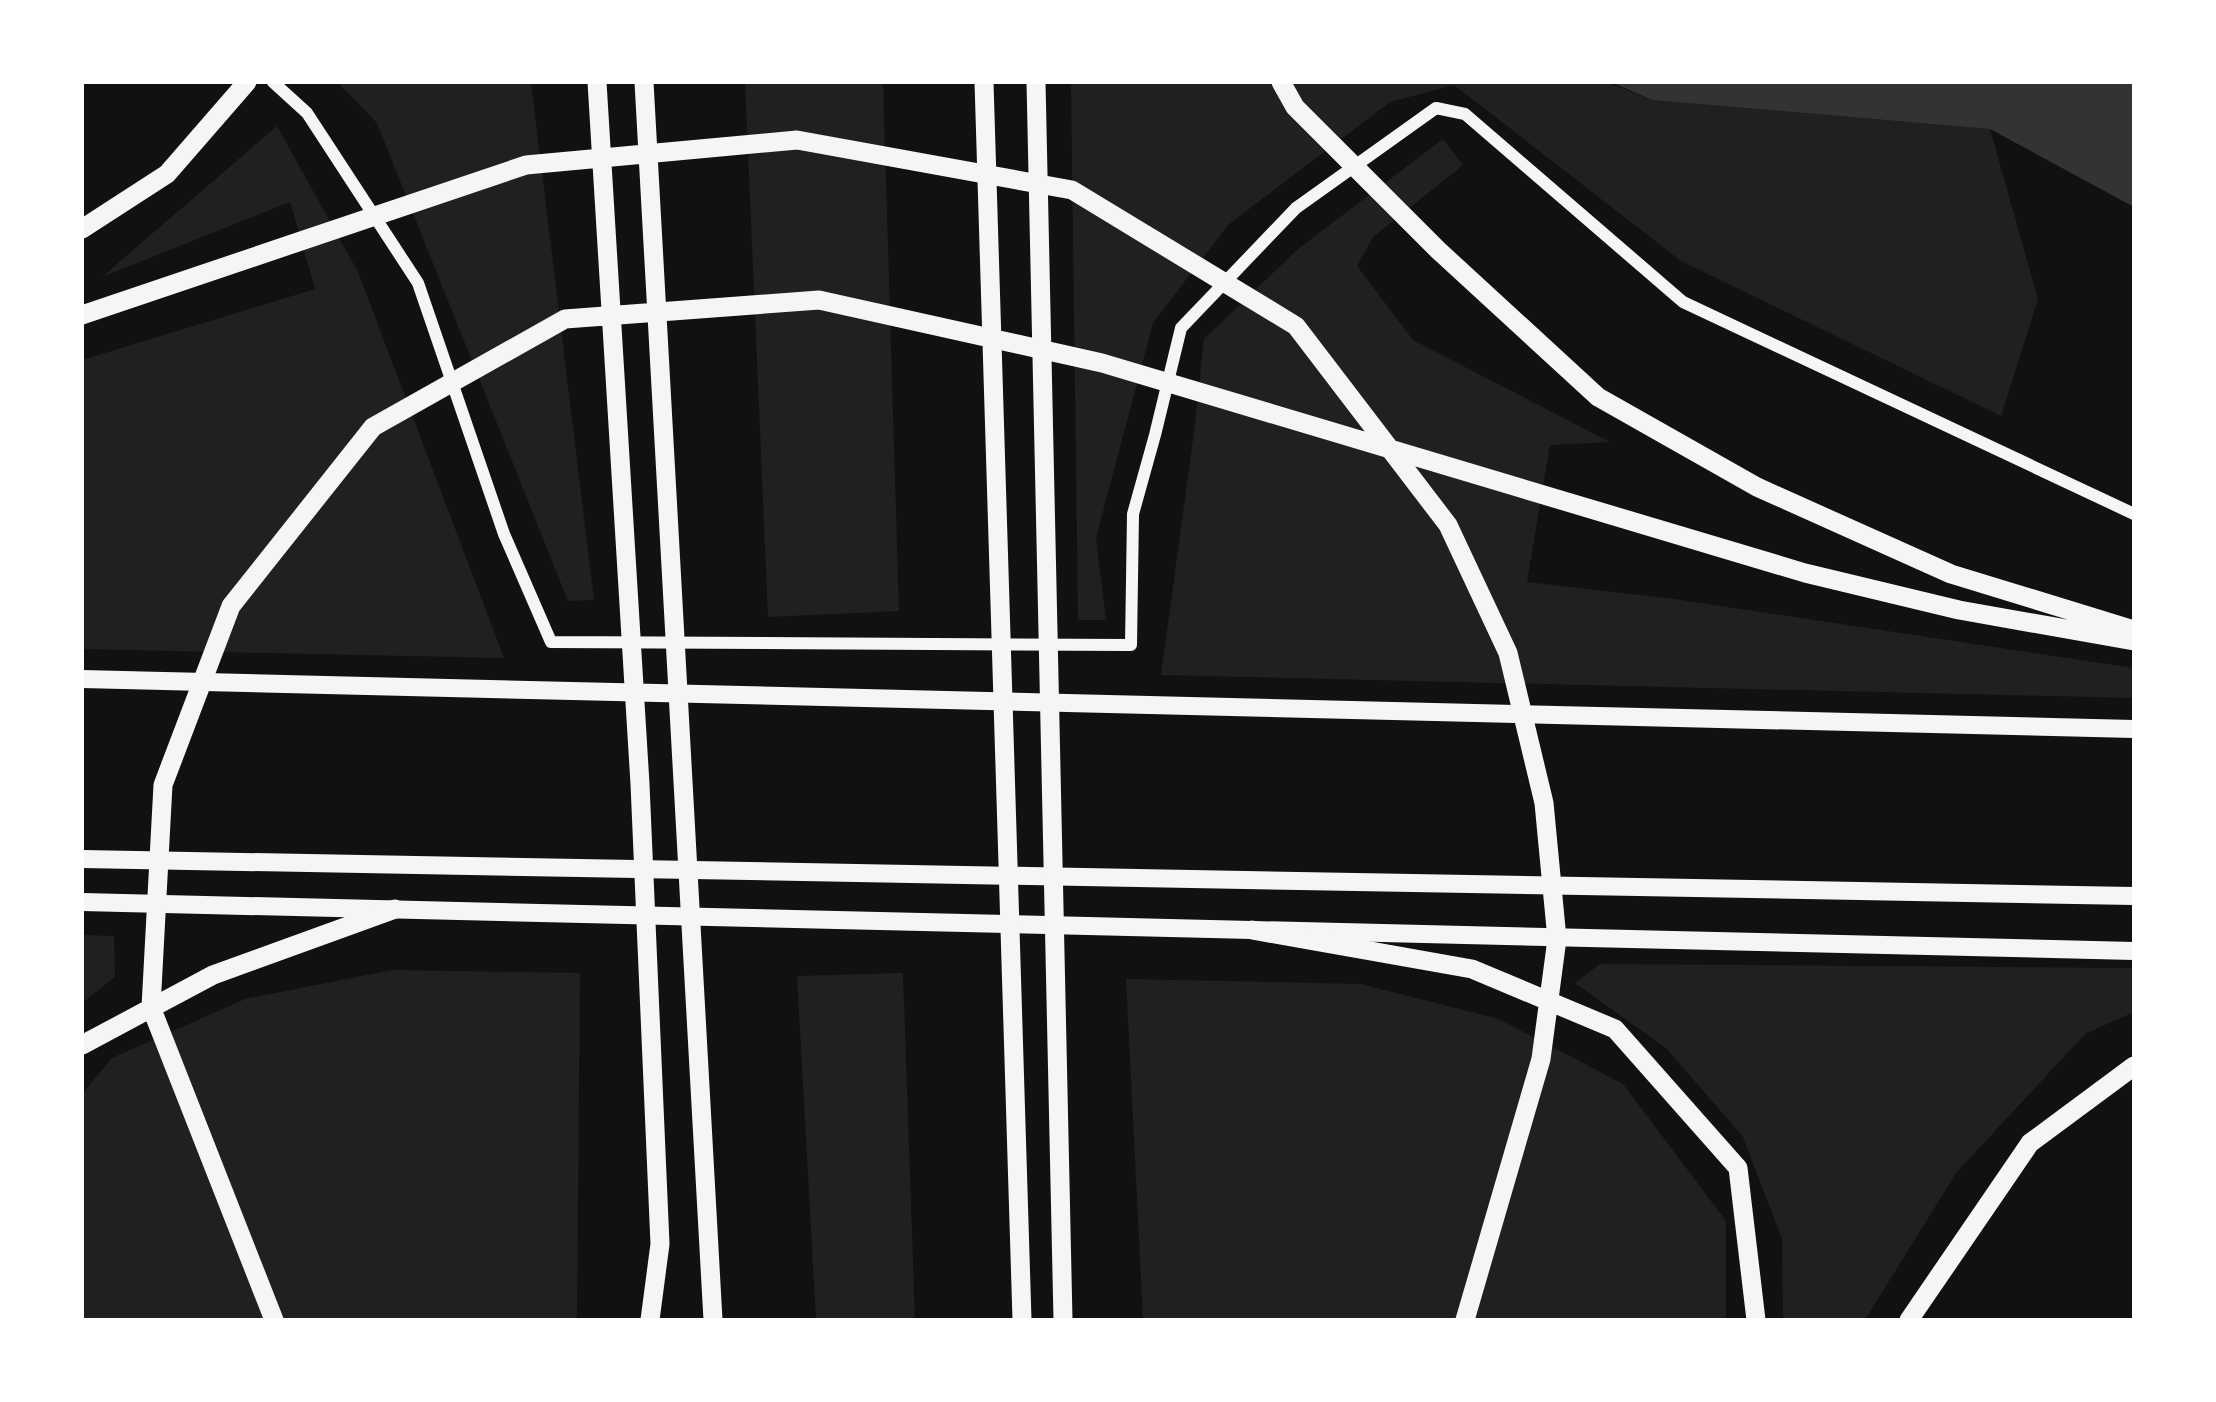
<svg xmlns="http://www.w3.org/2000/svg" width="2216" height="1402" font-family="'Roboto Condensed',sans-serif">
  <rect width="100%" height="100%" fill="#111"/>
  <path fill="#202020" d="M337,82H531L594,600L568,601L377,123Z
    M745,82H883L899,611L768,617Z
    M1071,82H1606L1652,100L1990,129L2038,299L2001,416L1681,261L1454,85L1390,102L1228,225L1153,323L1096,538L1106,620H1078Z
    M277,126L358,272L504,658L82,649V360L315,289L290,202L102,277Z
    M1443,139L1463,165L1373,237L1357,266L1413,340L1610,442L1550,445L1527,582L1674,599L2134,668V698L1161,675L1194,432L1204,339L1298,249Z
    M82,935L114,936L115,977L82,1003Z
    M1600,964L2134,968V1012L2085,1034L1956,1173L1865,1320H1783L1782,1239L1743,1137L1667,1049L1575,983Z
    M392,970L580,973L577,1320H82V1094L112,1058L245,999Z
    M903,973L915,1320H816L797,976Z
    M1126,979L1361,984L1499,1019L1623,1084L1726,1221V1320H1143Z"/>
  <path fill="#333" d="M1611,82H2134V207L1990,129L1652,100Z"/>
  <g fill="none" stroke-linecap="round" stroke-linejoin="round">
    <path stroke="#f5f5f5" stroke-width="12" d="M273,82L307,113L418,283L504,534L551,642L1131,645L1133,514L1155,435L1181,328L1296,208L1436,108L1465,114L1683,302L2134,514"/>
    <path stroke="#f5f5f5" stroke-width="18" d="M82,679L2134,729
      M82,859L2134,896
      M82,902L2134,951"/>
    <path stroke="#f5f5f5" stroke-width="19" d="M597,82L640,784L660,1244L650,1320
      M644,82L713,1320
      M984,82L1022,1320
      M1036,82L1063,1320
      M1281,82L1295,107L1438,250L1598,397L1757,487L1951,574L2134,630
      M82,229L167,174L247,82
      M82,315L526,165L797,140L1072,190L1296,326L1448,525L1508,653L1544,803L1557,939L1541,1059L1465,1320
      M1252,930L1472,969L1615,1029L1738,1168L1756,1320
      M82,1045L213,975L395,909
      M274,1320L151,1007L163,785L231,606L373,427L565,319L819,300L1102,363L1805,573L1959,610L2134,641
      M1909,1320L2030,1143L2134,1066"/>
  </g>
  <rect width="2216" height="1402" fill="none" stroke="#ffffff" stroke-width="168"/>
</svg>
